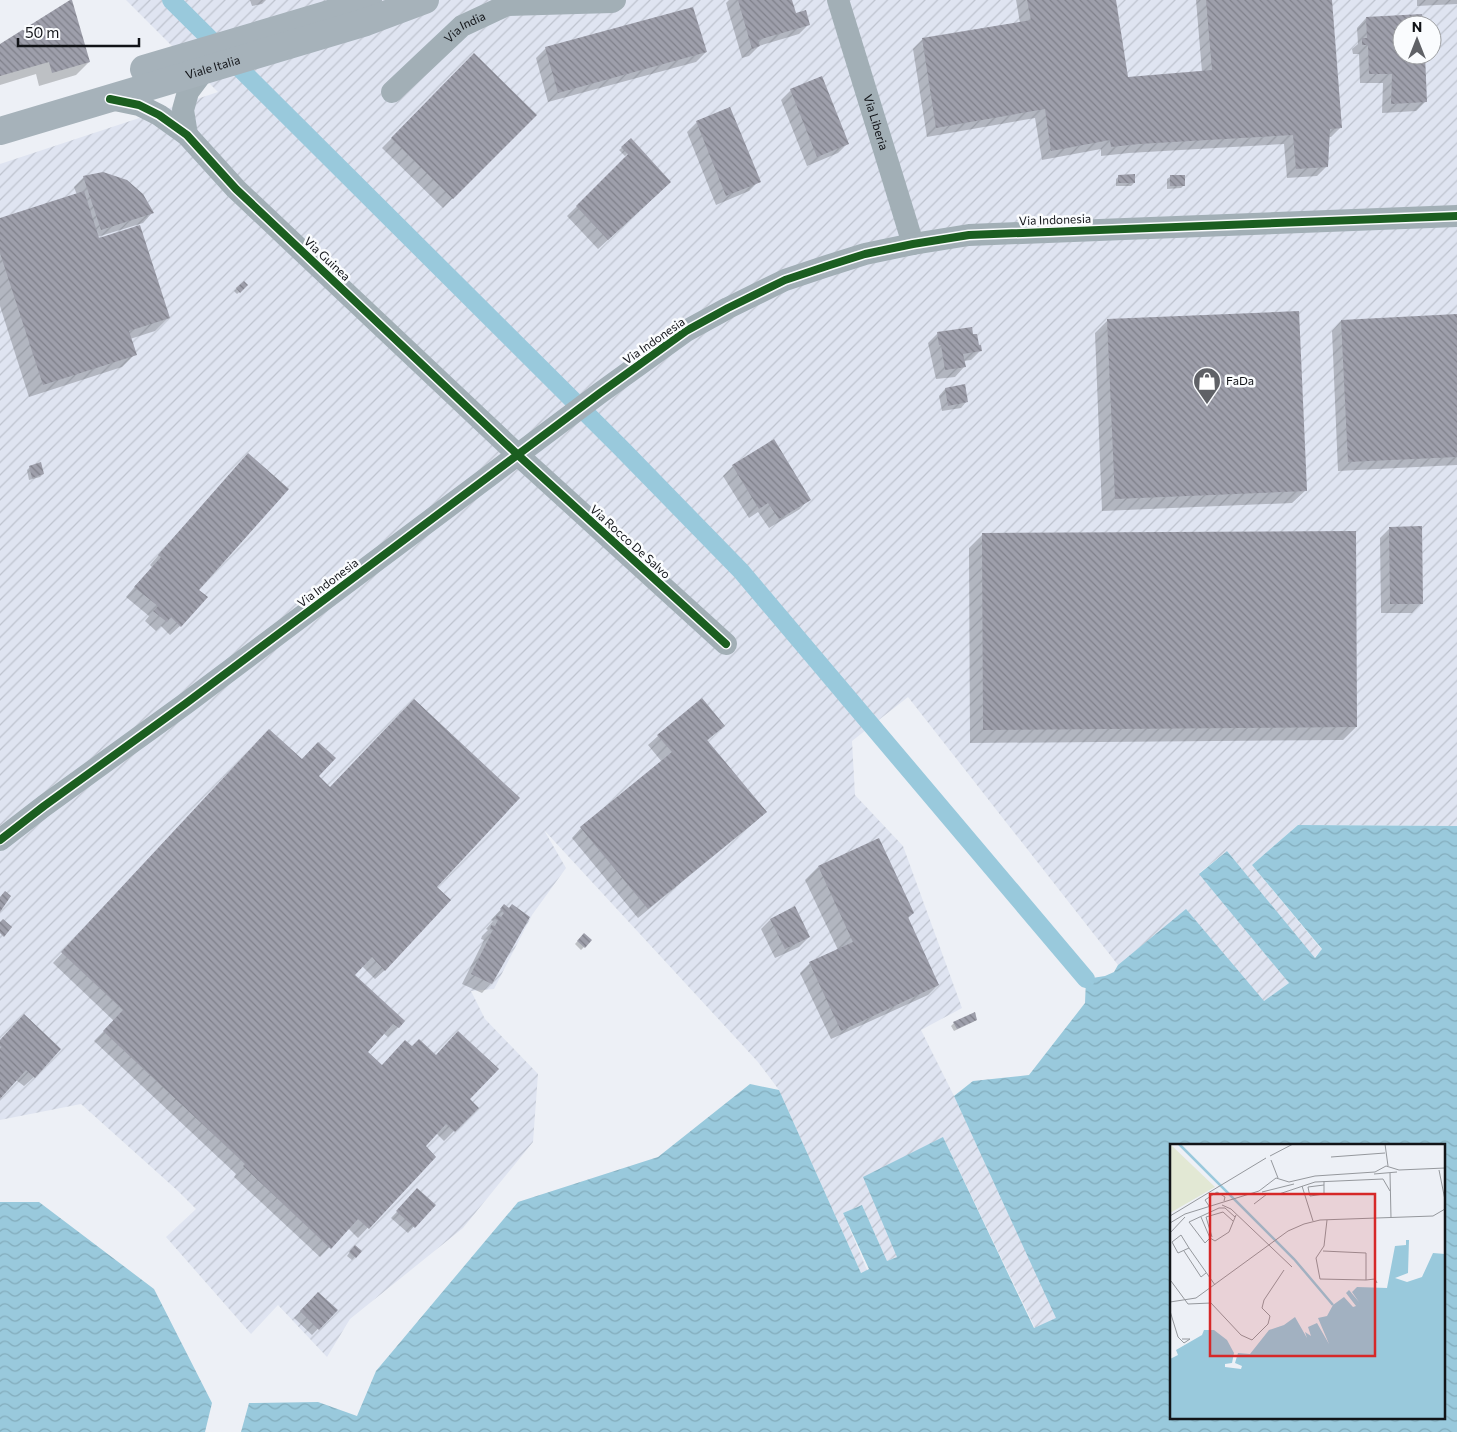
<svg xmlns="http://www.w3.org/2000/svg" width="1457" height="1432" font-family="Commissioner,sans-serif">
  <defs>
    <pattern id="industrial-furrows" width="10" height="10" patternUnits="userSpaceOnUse" patternTransform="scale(1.25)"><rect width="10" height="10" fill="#dfe4f1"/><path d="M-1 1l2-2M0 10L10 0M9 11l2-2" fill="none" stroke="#bec3ce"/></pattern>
    <pattern id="water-waves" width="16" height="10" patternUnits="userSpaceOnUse" patternTransform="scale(1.25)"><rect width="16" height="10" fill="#99c9dc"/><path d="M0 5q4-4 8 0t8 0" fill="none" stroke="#83acbc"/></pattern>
    <pattern id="building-back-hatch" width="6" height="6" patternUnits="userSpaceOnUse" patternTransform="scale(1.25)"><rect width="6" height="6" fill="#9e9fab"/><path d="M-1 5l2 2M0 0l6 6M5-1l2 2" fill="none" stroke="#7f808a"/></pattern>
  </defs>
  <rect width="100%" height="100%" fill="#edf0f6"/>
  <path fill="url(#industrial-furrows)" fill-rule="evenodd" d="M126,0H1457V826L1298,825L1252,865L1322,950L1314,958L1227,851L1199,873L1289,983L1264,1002L1186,910L1118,965L908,697L852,741L855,795L903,846L962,1008L921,1030L954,1096L1057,1318L1035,1328L943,1137L897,1257L887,1261L862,1205L843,1213L867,1270L861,1273L779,1090L758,1062L544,830L566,868L532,915L494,989L471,991L485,1019L538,1074L533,1142L463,1228L350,1319L327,1357L278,1305L251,1334L166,1237L196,1209L178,1191L81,1104L0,1120V164L218,92ZM1402,25H1432V55H1402Z"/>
  <path fill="url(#water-waves)" fill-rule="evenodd" d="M1298,825L1457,826V1432H241L249,1403L318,1402L357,1416L376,1371L518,1202L658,1157L750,1084L779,1090L861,1273L869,1269L843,1213L862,1205L887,1261L897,1257L863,1177L943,1137L1034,1328L1056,1318L954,1096L973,1081L1029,1075L1085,1003L1086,979L1105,976L1114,972L1118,965L1186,909L1264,1001L1289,983L1199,874L1227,851L1315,958L1322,949L1252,865ZM1171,1146H1443V1418H1171Z
    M0,1202H39L154,1289L212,1403L205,1432H0Z"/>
  <path fill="#0003" d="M250,0H266L262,4L252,6Z
    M729,0H791L795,15L808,25L799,34L759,46L749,56L742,58L726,3Z
    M1016,0H1115L1127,78L1202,72L1196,0H1331L1341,127L1331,137H1328L1326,167L1317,176L1287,178L1284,144L1129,153L1101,156V149L1042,160L1035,118L927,137L913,49L923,39L1020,23Z
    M1417,0H1457V4L1417,6Z
    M1366,18L1422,25H1402V55H1423L1426,101L1416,111L1382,113L1383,83H1360L1359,54H1353L1352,49L1358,44L1357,28Z
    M0,46L89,62L76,75L39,86L36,74L0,85Z
    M546,48L706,52L696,62L548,102L536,58Z
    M474,55L535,115L443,208L382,148Z
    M791,90L848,143L838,153L807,166L781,100Z
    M697,122L759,181L749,191L716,205L687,132Z
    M631,140L636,146L625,156L619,150Z
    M637,147L660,192L598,249L567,216Z
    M1119,176L1134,183L1131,186H1116V179Z
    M84,177L152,213L143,223L97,237L168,318L155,331L130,339L135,354L122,367L29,397L0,306V220L77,195L74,187Z
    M1170,177L1184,185L1181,188L1167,189V179Z
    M244,282L247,285L237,294L234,291Z
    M1457,315V465L1338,471L1332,331L1341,321Z
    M1108,320L1306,490L1292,503L1102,511L1095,333Z
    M938,333L972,336L981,350L971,360L963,361L964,367L955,377L936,379L928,343Z
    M945,389L967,401L961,408L942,411L939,396Z
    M239,464L197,590L180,626L170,635L161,626L156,631L145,621L149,616L126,597L152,567L150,565Z
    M733,466L809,499L800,509L769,528L758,512L749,518L723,476Z
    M30,467L43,474L40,477L29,480L27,470Z
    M1390,528L1421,603L1412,613H1381L1380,538Z
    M982,535L1356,727L1343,740L970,743L969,548Z
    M723,726L707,741L765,812L755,822L638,918L572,838L581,828L662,762L648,745L658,736Z
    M259,741L318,776L436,887L385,970L375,979L362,966L354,975L404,1021L388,1037L383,1033L366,1052L382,1067L477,1108L444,1141L436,1133L424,1146L435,1157L358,1238L348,1228L320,1257L234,1177L236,1174L94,1041L114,1021L53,963Z
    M818,867L913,913L907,919L938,985L928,995L831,1039L800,973L810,963L838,950L805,880Z
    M504,906L508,909L491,983L482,993L462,984L484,940L481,939L482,936L488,930L486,929L493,921L491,920Z
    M770,920L809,937L799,947L775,958L761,929Z
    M584,934L591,940L581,950L575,944Z
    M976,1020L973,1022L954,1031L951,1026L954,1023Z
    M0,1041L34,1077L24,1086L16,1080L0,1097Z
    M418,1190L434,1205L408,1233L391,1218Z
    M352,1249L360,1251L352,1260L347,1256Z
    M318,1294L336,1310L312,1335L294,1318Z"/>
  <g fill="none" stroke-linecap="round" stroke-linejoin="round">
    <path stroke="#99c9dc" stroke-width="18" d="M171,0L621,448L741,571L1086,979"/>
  </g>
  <path fill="url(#building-back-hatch)" d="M70,0H72L90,62L52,73L49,62L0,76V44Z
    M738,0H792L796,13L806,10L810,25L758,40L760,46L752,49Z
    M1027,0H1116L1128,77L1212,70L1206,0H1332L1342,128L1330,129L1328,167L1296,169L1293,135L1139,144L1111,147L1110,140L1051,151L1045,109L936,128L922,38L1031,20Z
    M693,7L707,52L558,93L545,47Z
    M1422,14L1423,25H1402V55H1425L1427,102L1391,104L1392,74H1369L1368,45H1362V38H1367L1366,17Z
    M474,53L537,115L453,199L391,138Z
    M822,76L849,144L817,157L790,89Z
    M730,107L761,182L726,196L696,121Z
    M631,138L671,182L608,240L576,206L628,154L621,147Z
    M103,172L127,180L143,194L154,213L101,230L83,176Z
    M1135,174V183H1118V175Z
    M1170,175H1185V186H1170Z
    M84,191L99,238L140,225L170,318L129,331L137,355L43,385L0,253V218Z
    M244,281L248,285L240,293L236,288Z
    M1299,311L1307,491L1115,499L1107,319Z
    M1457,314V457L1348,462L1341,320Z
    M972,327L973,334H977L979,345H981L982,351L963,354L966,367L945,370L941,345H939L937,332Z
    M965,384L968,402L948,406L945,388Z
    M774,439L811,500L779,519L768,503L759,509L732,465Z
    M248,453L289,489L199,590L208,597L181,627L171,617L167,622L153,611L158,606L134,587L161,557L158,555Z
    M41,462L44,474L32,478L29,466Z
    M1422,526L1423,604H1390L1389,527Z
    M1356,531L1357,727L983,730L982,533Z
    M702,698L725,726L707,740L767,812L648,909L580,827L672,752L657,735Z
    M414,699L520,798L437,887L451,900L385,971L372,957L355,975L405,1021L399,1028L393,1024L368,1052L382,1065L405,1040L412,1046L419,1039L436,1055L458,1031L499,1069L470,1099L479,1108L455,1132L446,1124L426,1146L436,1157L369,1229L358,1219L331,1249L243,1166L245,1164L103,1031L123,1010L61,952L269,729L302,759L318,742L336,758L319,776L330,787Z
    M879,838L914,913L908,917L939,985L841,1031L809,962L853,942L818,866Z
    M5,891L11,896L0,912V897Z
    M504,904L509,908L512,904L530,917L492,984L471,974L493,930L490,929L491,925L495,926L498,920L495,919L497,915L501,917L504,913L500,909Z
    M795,906L810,937L785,949L770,919Z
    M3,919L12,927L4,937L0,933V922Z
    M584,933L592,940L585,948L577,941Z
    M975,1012L977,1020L957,1029L953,1022Z
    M24,1014L61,1049L35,1078L26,1070L0,1099V1049L2,1047L0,1046V1040Z
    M417,1188L436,1205L415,1228L396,1211Z
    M355,1245L362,1251L356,1258L349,1252Z
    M318,1292L338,1310L319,1330L300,1311Z"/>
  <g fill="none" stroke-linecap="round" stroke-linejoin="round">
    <g stroke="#a2afb6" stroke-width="22">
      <path id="s1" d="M838,0L913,244"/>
      <path id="s2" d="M392,92L462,26L507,5L612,2L615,0"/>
      <path d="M110,99L139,105L159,115L187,135L236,189L518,455L726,644"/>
      <path d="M187,135L183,110L188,92L203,72"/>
      <path d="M0,840L44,806L185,704L600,393L686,331L728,308L785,280L827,266L865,254L913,244L969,235L1457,216"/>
    </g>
    <g stroke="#a6b2ba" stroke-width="28">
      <path d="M144,69L336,12L368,0"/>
      <path id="s3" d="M0,131L366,22L425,0"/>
    </g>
    <g stroke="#fafcfe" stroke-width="11">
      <path id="cycleway" d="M110,99L139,105L159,115L187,135L236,189L518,455L726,644
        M0,840L44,806L185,704L600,393L686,331L728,308L785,280L827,266L865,254L913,244L969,235L1457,216"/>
    </g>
    <use href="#cycleway" stroke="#1b5e20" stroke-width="8"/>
  </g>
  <defs>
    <g id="shop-pin" transform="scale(1.4375)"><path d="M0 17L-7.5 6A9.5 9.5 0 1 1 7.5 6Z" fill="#5f6166" stroke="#fafcfe"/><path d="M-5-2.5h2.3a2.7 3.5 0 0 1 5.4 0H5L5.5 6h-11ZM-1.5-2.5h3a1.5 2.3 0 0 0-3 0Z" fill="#fff"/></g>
  </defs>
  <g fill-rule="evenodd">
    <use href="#shop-pin" x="1207" y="381"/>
  </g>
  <g text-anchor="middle" stroke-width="5" stroke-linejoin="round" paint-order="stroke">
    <g font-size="12" fill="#121418" stroke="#fafcfe">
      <text dy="4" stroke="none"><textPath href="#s2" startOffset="98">Via India</textPath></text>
      <text dy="4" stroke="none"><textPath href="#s3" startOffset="222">Viale Italia</textPath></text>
      <text dy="4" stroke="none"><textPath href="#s1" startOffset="128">Via Liberia</textPath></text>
      <text transform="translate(1055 220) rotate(-2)" y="4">Via Indonesia</text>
      <text transform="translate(327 259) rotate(43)" y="4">Via Guinea</text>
      <text transform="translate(654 341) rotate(-35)" y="4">Via Indonesia</text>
      <text transform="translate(630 542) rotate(42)" y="4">Via Rocco De Salvo</text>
      <text transform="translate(328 583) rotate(-37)" y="4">Via Indonesia</text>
    </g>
    <g font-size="12" fill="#121418" stroke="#fafcfe" text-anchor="start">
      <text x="1226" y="385">FaDa</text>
    </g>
  </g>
  <g transform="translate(1170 1144)">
    <rect width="275" height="275" fill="#edf0f6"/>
    <path d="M0,0L45,43L0,69Z" fill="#e2e8d4"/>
    <path d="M236,96H239L238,129L225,134L237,138L252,133L263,109L275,110V105V275H0V215L8,211L6,206L32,191L34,186H44L57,196L64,209L62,219L55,220V223L71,225L72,222L65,219L68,209L80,210L99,186L114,181L125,173L137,194L135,188L141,192L138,183L147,179L159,200L148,174L157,172L163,161L174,153L183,163L186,162L176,149L179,146L189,158L182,148L187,143L217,144L225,102L236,101Z" fill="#99c9dc"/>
    <path fill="none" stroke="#99c9dc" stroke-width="2.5" d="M9,0L124,115L163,161"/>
    <path fill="none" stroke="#95989d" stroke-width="1" d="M215,0L218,22M100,12L123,0M161,13L215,9M101,16L108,34M269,26L275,56M220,29L221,74M204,30L227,28M132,42L143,77M92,48L124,40M139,48L140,52L154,50V37M139,48L138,43L154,41M84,60L97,50H109L145,38L213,35L220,47M52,61L61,65L122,123M39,62L35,56L47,48L55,53L54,57M0,72L96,14M31,73L40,94L35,99L19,78L49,64H55L65,73M157,76L154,102L146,114L150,135L196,136M0,79L15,70L89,47L106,34L119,38L145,32L205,28L216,22L229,26L275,24M0,89L15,73M42,93L36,73L53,68L63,77M40,94L45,97L59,88L66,71M19,104L11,91L2,98L8,109L19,104L45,141M14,107L31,133L36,129M153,107L196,109V136L205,135L207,139M1,137L18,160L41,159L71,191L82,196L98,180L100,172L92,164L94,156L114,126M0,158L26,154L118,87L134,80L150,76L263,72L275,65M0,167L8,193L14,199L20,195H12"/>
    <path fill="#d62828" fill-opacity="0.15" stroke="#d62828" stroke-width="2.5" d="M40,50H205V212H40Z"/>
    <rect width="275" height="275" fill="none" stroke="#121418" stroke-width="2.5"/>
  </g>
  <g transform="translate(1417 40)"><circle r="24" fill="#fafcfe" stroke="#9d9fa2"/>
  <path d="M0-4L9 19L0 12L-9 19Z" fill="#5f6166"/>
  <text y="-8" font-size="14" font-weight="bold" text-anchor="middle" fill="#121418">N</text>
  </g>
  <path d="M18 38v8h121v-8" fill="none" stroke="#121418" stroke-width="2.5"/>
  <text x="25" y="38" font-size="15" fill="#121418" stroke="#fafcfe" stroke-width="4" paint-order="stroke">50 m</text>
</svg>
